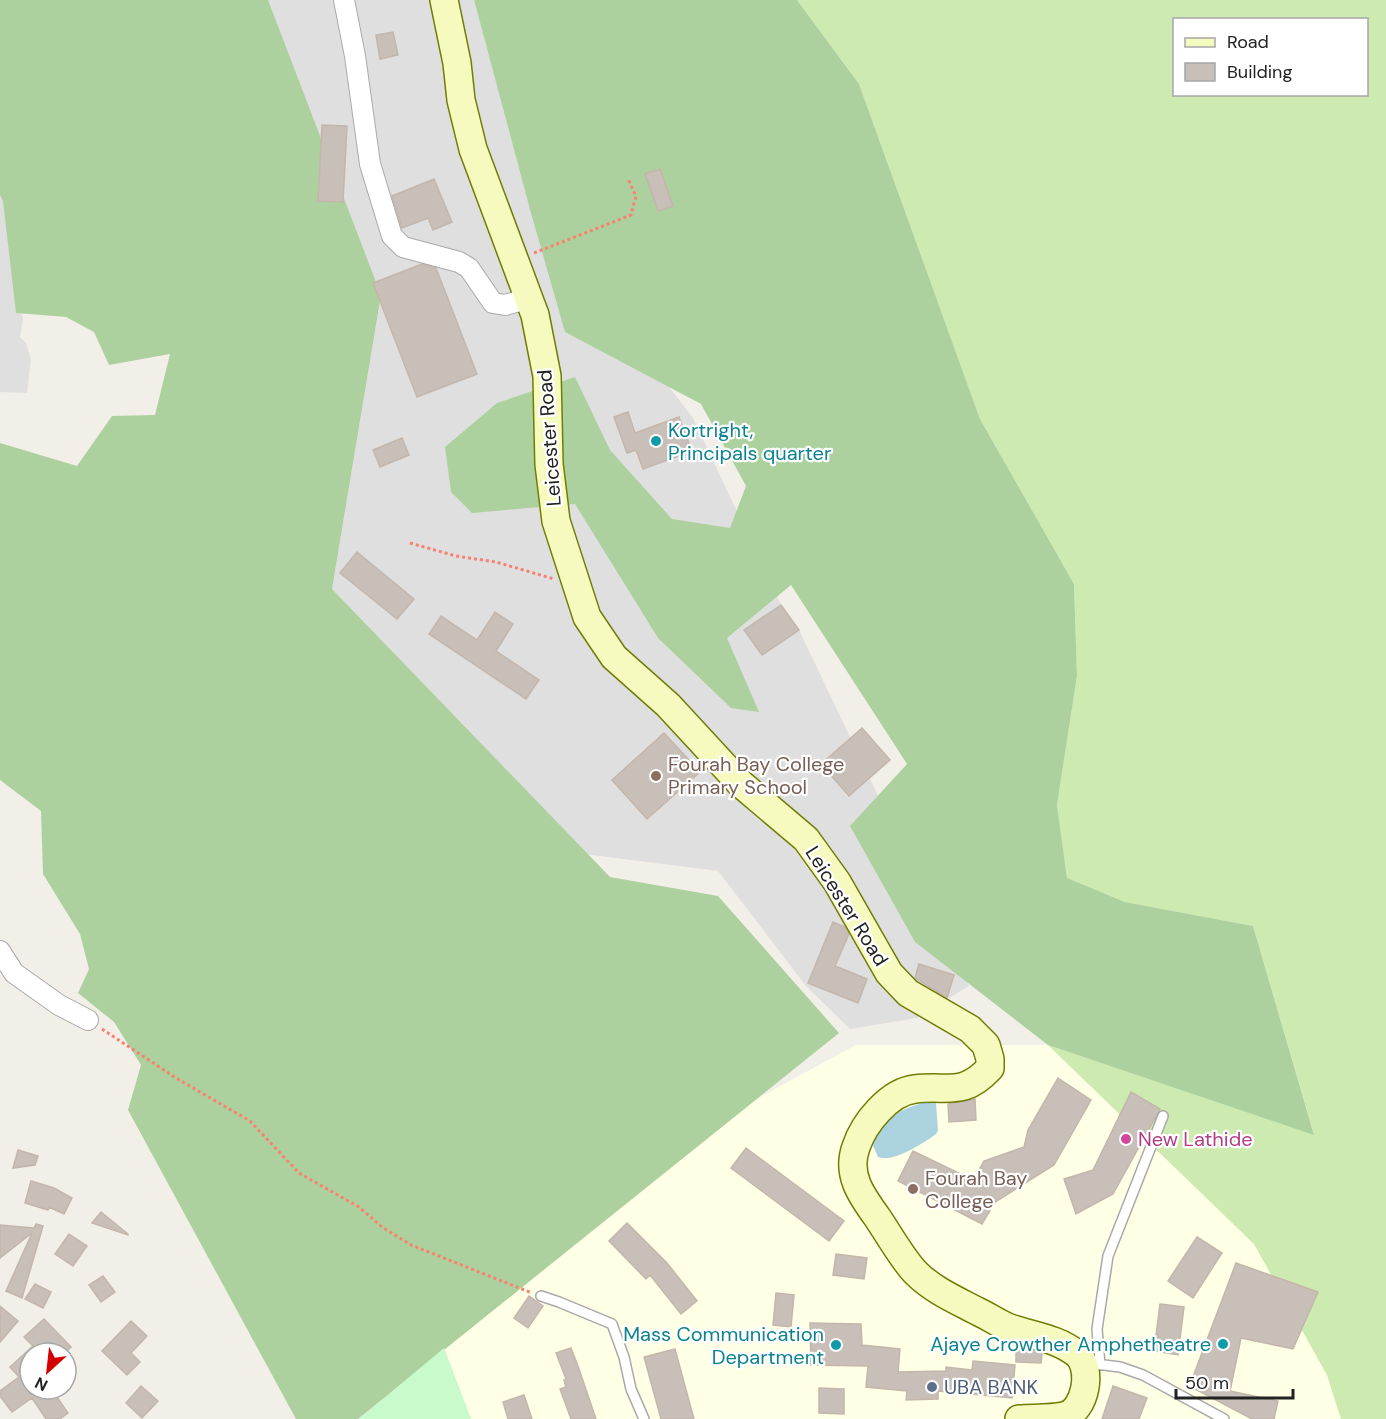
<svg xmlns="http://www.w3.org/2000/svg" width="1386" height="1419" font-family="'DM Sans',sans-serif">
  <rect width="100%" height="100%" fill="#f2efe9"/>
  <path fill="#e0dfdf" d="M263,0H474L529,206L693,418L781,605L799,630L969,986L917,1018L850,1029L806,986L718,871L584,854L332,589L381,295Z
    M0,185L8,198L15,284L23,319L20,337L26,343L31,359L27,393L0,392Z"/>
  <path fill="#ffffe5" d="M856,1045H1048L1254,1244L1327,1375L1341,1419H471L444,1348L692,1134Z"/>
  <path fill="#cdebb0" fill-rule="evenodd" d="M797,0H1386V1419H1341L1327,1375L1254,1244L1048,1045L1314,1134L1253,926L1125,902L1067,878L1057,805L1077,676L1074,584L980,419L859,84ZM1174,20H1366V94H1174Z"/>
  <path fill="#add19e" d="M0,0H268L381,295L332,589L610,877L718,896L839,1033L358,1419H296L128,1110L141,1065L114,1022L78,993L89,969L80,934L43,874L41,811L0,780V443L77,466L112,416L155,415L170,354L109,365L94,332L66,317L16,313L3,201L0,195Z
    M474,0H797L859,84L980,419L1074,584L1077,676L1057,805L1067,878L1125,902L1253,926L1314,1135L1048,1045L915,942L850,826L907,764L791,585L727,638L759,712L731,708L658,638L575,504L472,513L451,492L445,447L497,403L575,377L610,450L672,519L730,528L746,486L701,404L565,332L529,206Z"/>
  <path fill="#c8facc" d="M444,1348L471,1419H359Z"/>
  <path fill="#aad3df" d="M930,1101L936,1103L938,1131L936,1134C924,1143 893,1163 878,1157L870,1139C891,1115 899,1109 930,1101Z"/>
  <path fill="#c7bfb8" stroke="#c4b6ab" stroke-width="1.5" d="M393,32L398,55L380,59L376,35Z
    M322,125L347,126L343,202L318,201Z
    M660,169L673,206L658,211L645,174Z
    M434,179L452,222L433,230L428,218L402,228L392,196Z
    M422,264L436,268L477,374L417,397L373,283Z
    M628,412L635,433L679,417L692,451L643,469L636,450L627,453L614,417Z
    M402,438L409,455L380,467L373,450Z
    M357,552L414,599L397,619L340,573Z
    M781,605L799,630L762,655L744,630Z
    M495,612L513,624L496,651L539,680L526,699L429,634L441,616L477,640Z
    M862,728L890,760L849,796L821,764Z
    M664,733L700,772L647,819L612,780Z
    M833,922L845,927L849,934L835,966L867,979L858,1003L808,983Z
    M919,964L954,975L947,998L915,978Z
    M1058,1078L1091,1100L1054,1165L995,1202L982,1224L898,1181L913,1151L973,1180L984,1161L1024,1147L1028,1130Z
    M1131,1092L1160,1109L1113,1194L1076,1214L1064,1179L1093,1170Z
    M975,1099L976,1120L949,1122L948,1104Z
    M746,1148L844,1221L829,1241L731,1168Z
    M18,1150L38,1156L35,1165L13,1168Z
    M31,1181L54,1188L72,1198L64,1214L49,1207L48,1210L25,1203Z
    M101,1212L128,1234V1235L92,1223Z
    M627,1223L667,1263L697,1301L681,1314L650,1275L646,1279L609,1241Z
    M36,1224L43,1226L22,1298L6,1291L32,1233L0,1258V1225L34,1228Z
    M69,1234L87,1246L73,1266L55,1254Z
    M1197,1237L1222,1253L1193,1298L1168,1281Z
    M836,1254L867,1258L864,1279L833,1275Z
    M1236,1263L1318,1292L1293,1349L1241,1338L1230,1391L1278,1401L1274,1419H1252L1195,1389L1191,1382Z
    M103,1276L115,1292L101,1302L89,1285Z
    M35,1284L51,1292L43,1308L25,1299Z
    M776,1293L794,1295L791,1327L773,1325Z
    M529,1296L543,1306L528,1328L514,1318Z
    M1160,1304L1184,1307L1178,1355L1154,1351Z
    M0,1306L18,1321L0,1342Z
    M44,1319L71,1347L65,1353H30V1389H49L55,1394L68,1413L60,1419H46L32,1398L12,1412L0,1396V1391L19,1377L10,1367L33,1346L24,1337Z
    M131,1321L147,1336L131,1353L140,1362L127,1375L102,1351Z
    M810,1323L861,1324L862,1345L900,1349L898,1372L946,1371V1367L972,1370L973,1361L1015,1365L1012,1398L938,1391V1399L906,1400L907,1391L866,1387L868,1366L811,1365Z
    M1016,1346L1042,1354L1041,1363L1016,1362Z
    M571,1348L578,1366L596,1419H571L560,1389L566,1387L564,1380L566,1379L556,1353Z
    M675,1349L694,1419H661L644,1357Z
    M141,1386L158,1401L142,1418L126,1403Z
    M1113,1386L1147,1398L1139,1419H1102Z
    M819,1388L844,1389V1414L819,1413Z
    M524,1395L532,1419H508L503,1402Z"/>
  <g fill="none" stroke-linecap="round" stroke-linejoin="round">
    <g stroke="#a9a9a9" stroke-width="12">
      <path id="lane" d="M541,1296L559,1302L612,1324L624,1357L631,1389L644,1419
        M1096,1364L1120,1367L1143,1375L1224,1419
        M1100,1365L1097,1329L1108,1256L1163,1116"/>
    </g>
    <g stroke="#a9a9a9" stroke-width="22">
      <path id="street" d="M344,0L355,56L370,164L392,236L403,247L459,262L469,268L493,303L505,305L530,298
        M0,951L14,973L59,1005L88,1020"/>
    </g>
    <g stroke="#707d05" stroke-width="30">
      <path id="secondary" d="M444,0L457,63L461,100L473,149L535,315L547,376L549,464L556,521L587,617L614,657L668,705L741,784L806,839L837,882L889,973L908,993L970,1029L986,1045L990,1059V1068C963,1097 949,1085 915,1089C889,1092 864,1123 856,1147C846,1174 861,1195 877,1217C888,1233 903,1260 916,1273C933,1290 956,1300 977,1311C988,1316 999,1324 1010,1328C1033,1336 1057,1338 1077,1354C1093,1368 1086,1411 1064,1416C1050,1419 1034,1418 1019,1419"/>
    </g>
    <path stroke="#fa8072" stroke-width="3" stroke-dasharray="3 3" stroke-linecap="butt" d="M534,253L631,215L636,196L628,179
      M410,543L456,556L496,562L554,579
      M102,1029L176,1078L250,1121L299,1173L359,1207L382,1227L411,1245L532,1293"/>
    <use href="#lane" stroke="#fff" stroke-width="9"/>
    <use href="#street" stroke="#fff" stroke-width="20"/>
    <use href="#secondary" stroke="#f7fabf" stroke-width="27"/>
  </g>
  <g fill="#0f9aa8" stroke="#fff" stroke-width="2">
    <circle cx="656" cy="441" r="6"/>
    <circle cx="1223" cy="1344" r="6"/>
    <circle cx="836" cy="1345" r="6"/>
  </g>
  <g fill="#8d6e63" stroke="#fff" stroke-width="2">
    <circle cx="656" cy="776" r="6"/>
    <circle cx="913" cy="1189" r="6"/>
  </g>
  <circle fill="#d1479c" stroke="#fff" stroke-width="2" cx="1126" cy="1139" r="6"/>
  <circle fill="#5c6f8a" stroke="#fff" stroke-width="2" cx="932" cy="1387" r="6"/>
  <g text-anchor="middle" stroke-width="4.5" stroke-linejoin="round" paint-order="stroke">
    <g font-size="20" fill="#0d838f" stroke="#fff" text-anchor="end">
      <text x="668" y="437" text-anchor="start">Kortright,<tspan x="668" dy="23">Principals quarter</tspan></text>
      <text x="824" y="1341">Mass Communication<tspan x="824" dy="23">Department</tspan></text>
      <text x="1211" y="1351">Ajaye Crowther Amphetheatre</text>
    </g>
    <g font-size="20" fill="#222" stroke="#fff">
      <text transform="translate(549 438) rotate(-94)" y="7">Leicester Road</text>
      <text transform="translate(847 906) rotate(58)" y="7">Leicester Road</text>
    </g>
    <g font-size="20" fill="#785e54" stroke="#fff" text-anchor="start">
      <text x="668" y="771">Fourah Bay College<tspan x="668" dy="23">Primary School</tspan></text>
      <text x="925" y="1185">Fourah Bay<tspan x="925" dy="23">College</tspan></text>
    </g>
    <g font-size="20" fill="#b23c85" stroke="#fff" text-anchor="start">
      <text x="1138" y="1146">New Lathide</text>
    </g>
    <g font-size="20" fill="#4e5e75" stroke="#fff" text-anchor="start">
      <text x="944" y="1394">UBA BANK</text>
    </g>
  </g>
  <rect x="1173" y="18" width="195" height="78" fill="#ffffff" stroke="#a7a7a7" stroke-width="1.5"/>
  <rect x="1185" y="38" width="30" height="9" fill="#f7fabf" stroke="#a7a7a7" stroke-width="1.5"/>
  <text x="1227" y="48" font-size="18" fill="#222222">Road</text>
  <rect x="1185" y="63" width="30" height="18" fill="#c7bfb8" stroke="#a7a7a7" stroke-width="1.5"/>
  <text x="1227" y="78" font-size="18" fill="#222222">Building</text>
  <g transform="translate(48 1371) rotate(207)"><circle r="28" fill="#ffffff" stroke="#a7a7a7" stroke-width="1.5"/>
  <path d="M0-4.5L10 22L0 15L-10 22Z" fill="#d40000"/>
  <text y="-9" font-size="16" font-weight="bold" text-anchor="middle" fill="#222222">N</text>
  </g>
  <path d="M1176 1389v9h117v-9" fill="none" stroke="#222222" stroke-width="3"/>
  <text x="1185" y="1389" font-size="18" fill="#222222" stroke="#ffffff" stroke-width="4.5" paint-order="stroke">50 m</text>
</svg>
